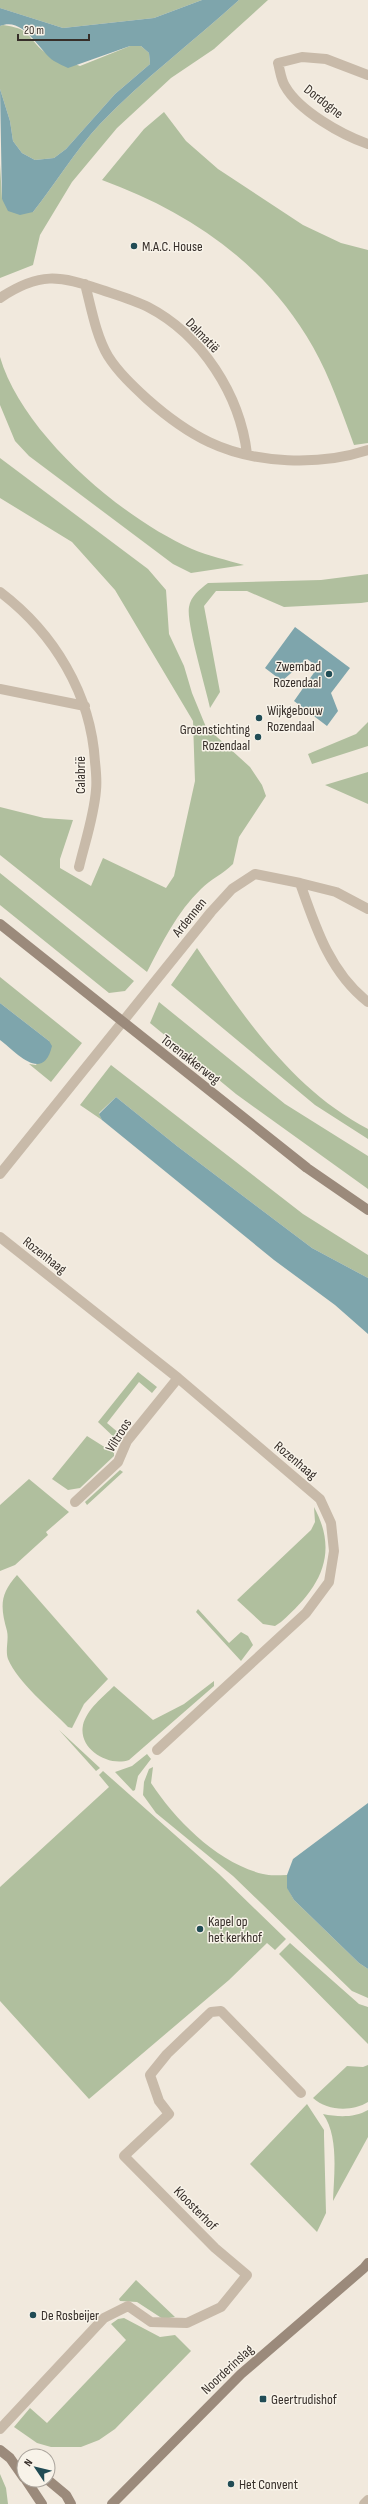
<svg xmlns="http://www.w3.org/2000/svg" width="368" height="2504" font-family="'Sofia Sans Condensed',sans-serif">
  <rect width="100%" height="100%" fill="#f1e9dd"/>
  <path fill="#b0bf9e" d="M0,0H202L154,18L63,28L3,9L0,8Z
    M239,0H268L214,49L171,78L117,128L72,182L40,235L33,265L0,278V164L2,199L33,212C56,183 75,151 100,124C143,79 193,42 239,0Z
    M3,25C30,29 25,34 42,50C50,58 69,61 80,66L130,46H141L149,53L150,64L115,94L66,149L54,158L35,160L22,153L13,141L10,121L0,89V26Z
    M164,112L186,141L218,169L303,225L341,243L368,250V443L354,445C342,412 330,377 313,347C266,264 190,212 102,180L144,129Z
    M0,357C22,433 120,517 192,549C208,556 227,560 244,565L191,573L173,564L29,456L15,441L0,405Z
    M0,458L148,569L166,590L169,634L184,666L192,693L206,727L250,767L262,785L266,796L239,837L233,864C223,874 211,879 201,889C177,912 162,943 147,972L0,855V807L44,818L73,820L60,859V868L91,886L103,858L166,888L174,876L195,781L193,721L115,590L72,542L0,498Z
    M368,574V602L361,603L284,607L247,591H216L204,606L220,692L210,708C206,688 186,623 189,607C191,596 199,590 208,583L321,580Z
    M368,722V746L312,764L308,754L356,734Z
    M368,772V804L325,785Z
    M0,873L134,981L125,991L109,993L0,905Z
    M197,948C244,1017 292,1089 368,1129V1139L315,1105L171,985Z
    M0,977L82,1043L51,1082L29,1064L36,1065L49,1041L0,1003Z
    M159,1002L285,1104L368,1156V1189L236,1094L150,1023Z
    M111,1065L303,1214L368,1255V1278L312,1248L177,1146L116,1097L99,1113L102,1120L80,1105Z
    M138,1372L157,1387L152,1393L139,1382L107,1423L120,1434V1438L117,1440L98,1422Z
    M87,1436L114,1453V1456L80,1488L68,1490L52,1479Z
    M120,1470L123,1472L87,1505L85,1502Z
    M29,1479L69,1512L46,1532L48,1535L15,1565L0,1571V1505Z
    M314,1507C340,1555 319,1589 281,1622L275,1626L263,1624L237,1600L311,1530L315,1522Z
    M17,1575L108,1679L84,1704L72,1728L68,1727C50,1708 18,1683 8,1659C5,1650 9,1640 7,1631C0,1606 0,1594 17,1575Z
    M198,1609L229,1643L241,1632L248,1636L253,1645L241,1661L196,1612Z
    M214,1681V1686L129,1760C108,1767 78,1749 83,1725C87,1709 103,1697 114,1686L153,1720L184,1704Z
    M59,1730L100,1768L96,1771Z
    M147,1754L151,1759L138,1776L135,1790L133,1791L115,1772L132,1766Z
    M153,1767L151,1783C176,1821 218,1863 263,1874C270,1876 279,1875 287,1875L288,1889L294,1900L359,1963L368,1969V1998L352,1991L233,1876L156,1813L143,1795L144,1782L149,1769Z
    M103,1771L219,1874L286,1939L275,1950L267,1943L229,1980L89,2099L0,2001V1887L109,1787L99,1775Z
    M290,1943L359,2004L368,2007V2044L279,1954Z
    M368,2065V2102C352,2112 327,2111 313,2098L347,2066L363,2067Z
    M307,2104L324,2130V2136L326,2213L317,2232L250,2164Z
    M368,2110V2137L333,2201C334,2174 339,2136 323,2114C338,2117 354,2118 368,2110Z
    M136,2280L175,2317L163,2319L137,2302L120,2301L119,2299Z
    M124,2318L160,2337L175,2335L191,2351L115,2429L99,2440L81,2447H51L37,2443L14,2427L30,2408L47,2423L126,2340L111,2324L118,2319Z
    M0,2474L6,2488L8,2504H0Z"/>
  <path fill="#7ea5ac" d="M202,0H239C193,42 143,79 100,124C75,151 56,183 33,212L20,215L8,211L2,199L0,89L10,121L13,141L22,153L35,160L54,158L66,149L115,94L150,64L149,53L141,46H130L68,68C64,66 59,64 54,61C39,51 24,16 0,26V8L63,28L154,18Z
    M295,627L350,668L331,693L338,711L327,726L294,701L318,667L307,659L282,681L265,668Z
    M0,1003L49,1041L52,1046C43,1084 16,1052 0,1040Z
    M116,1097L177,1146L312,1248L368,1278V1334L335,1305L274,1260L102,1120L99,1114Z
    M368,1803V1969L359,1963L294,1900L287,1888V1875L293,1859Z"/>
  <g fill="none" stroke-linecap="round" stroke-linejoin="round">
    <path stroke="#c8baa9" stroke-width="10" d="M368,75L326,59L302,57L278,63C280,70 281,80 285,86C299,111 342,135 368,144
      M85,284C91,307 96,336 108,356C118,372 133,386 147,399C165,415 186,431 209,442C255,464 320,466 368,450
      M0,298C39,272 59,275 102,290C117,295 134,300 148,307C202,335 240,395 247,454
      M0,592C54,633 91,694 95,762C96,771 97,781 96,790C94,816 85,842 79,867
      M0,689L85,706
      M300,883L336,892L368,909
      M0,1174L211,912L232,889L255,874L300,883C315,926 330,973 368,1002
      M0,1237L178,1378L320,1499L331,1523L334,1551L329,1582L306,1613L157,1750
      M75,1502L118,1462L127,1441L178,1378
      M0,2429L104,2318L128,2306L151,2322L187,2323L221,2307L247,2275L215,2248L124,2156L169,2114L159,2101L150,2075L167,2054L211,2012L221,2011L301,2093
      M364,2504L368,2500"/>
    <path stroke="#9b8a7b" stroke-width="10" d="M0,924L307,1168L368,1210
      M0,2450L10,2458L24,2478
      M26,2480L42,2504
      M48,2480L66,2495L71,2504
      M112,2504L241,2374L364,2268L368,2263"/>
  </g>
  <g fill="#214c55" stroke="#f8f3e9" stroke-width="1.5">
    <circle cx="134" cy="246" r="4"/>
    <circle cx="329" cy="674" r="4"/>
    <circle cx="259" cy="718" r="4"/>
    <circle cx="258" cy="737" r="4"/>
    <circle cx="200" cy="1929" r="4"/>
    <circle cx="33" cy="2315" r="4"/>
    <rect x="259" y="2395" width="8" height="8" rx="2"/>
    <circle cx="231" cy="2484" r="4"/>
  </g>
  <g text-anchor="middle" stroke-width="3" stroke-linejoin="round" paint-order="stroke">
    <g font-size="14" fill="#362e29" stroke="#f8f3e9">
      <text transform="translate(324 101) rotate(38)" y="5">Dordogne</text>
      <text transform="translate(203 335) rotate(46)" y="5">Dalmatië</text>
      <text transform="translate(80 775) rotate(-90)" y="5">Calabrië</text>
      <text transform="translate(189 917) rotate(-51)" y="5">Ardennen</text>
      <text transform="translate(191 1059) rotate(38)" y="5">Torenakkerweg</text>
      <text transform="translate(45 1255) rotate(38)" y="5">Rozenhaag</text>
      <text transform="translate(118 1435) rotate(-58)" y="5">Viltroos</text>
      <text transform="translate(296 1460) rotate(40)" y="5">Rozenhaag</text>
      <text transform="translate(196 2208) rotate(45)" y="5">Kloosterhof</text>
      <text transform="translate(227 2369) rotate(-43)" y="5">Noorderinslag</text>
    </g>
    <g font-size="14" fill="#362e29" stroke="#f8f3e9" text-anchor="start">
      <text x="142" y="251">M.A.C. House</text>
      <text x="321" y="671" text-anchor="end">Zwembad<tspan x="321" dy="16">Rozendaal</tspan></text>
      <text x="267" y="715">Wijkgebouw<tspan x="267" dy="16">Rozendaal</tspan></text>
      <text x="250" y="734" text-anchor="end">Groenstichting<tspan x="250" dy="16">Rozendaal</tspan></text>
      <text x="208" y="1926">Kapel op<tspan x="208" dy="16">het kerkhof</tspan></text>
      <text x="41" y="2320">De Rosbeijer</text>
      <text x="271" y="2404">Geertrudishof</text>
      <text x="239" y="2489">Het Convent</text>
    </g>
  </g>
  <g transform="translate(36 2468) rotate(305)"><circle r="19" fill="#f8f3e9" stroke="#aaa49c"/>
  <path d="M0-3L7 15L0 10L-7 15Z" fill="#214c55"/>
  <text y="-6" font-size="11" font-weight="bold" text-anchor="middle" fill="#362e29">N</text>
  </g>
  <path d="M18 34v6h71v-6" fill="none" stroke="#362e29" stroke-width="2"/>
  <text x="24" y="34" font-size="12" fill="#362e29" stroke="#f8f3e9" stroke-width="3" paint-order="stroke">20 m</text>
</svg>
